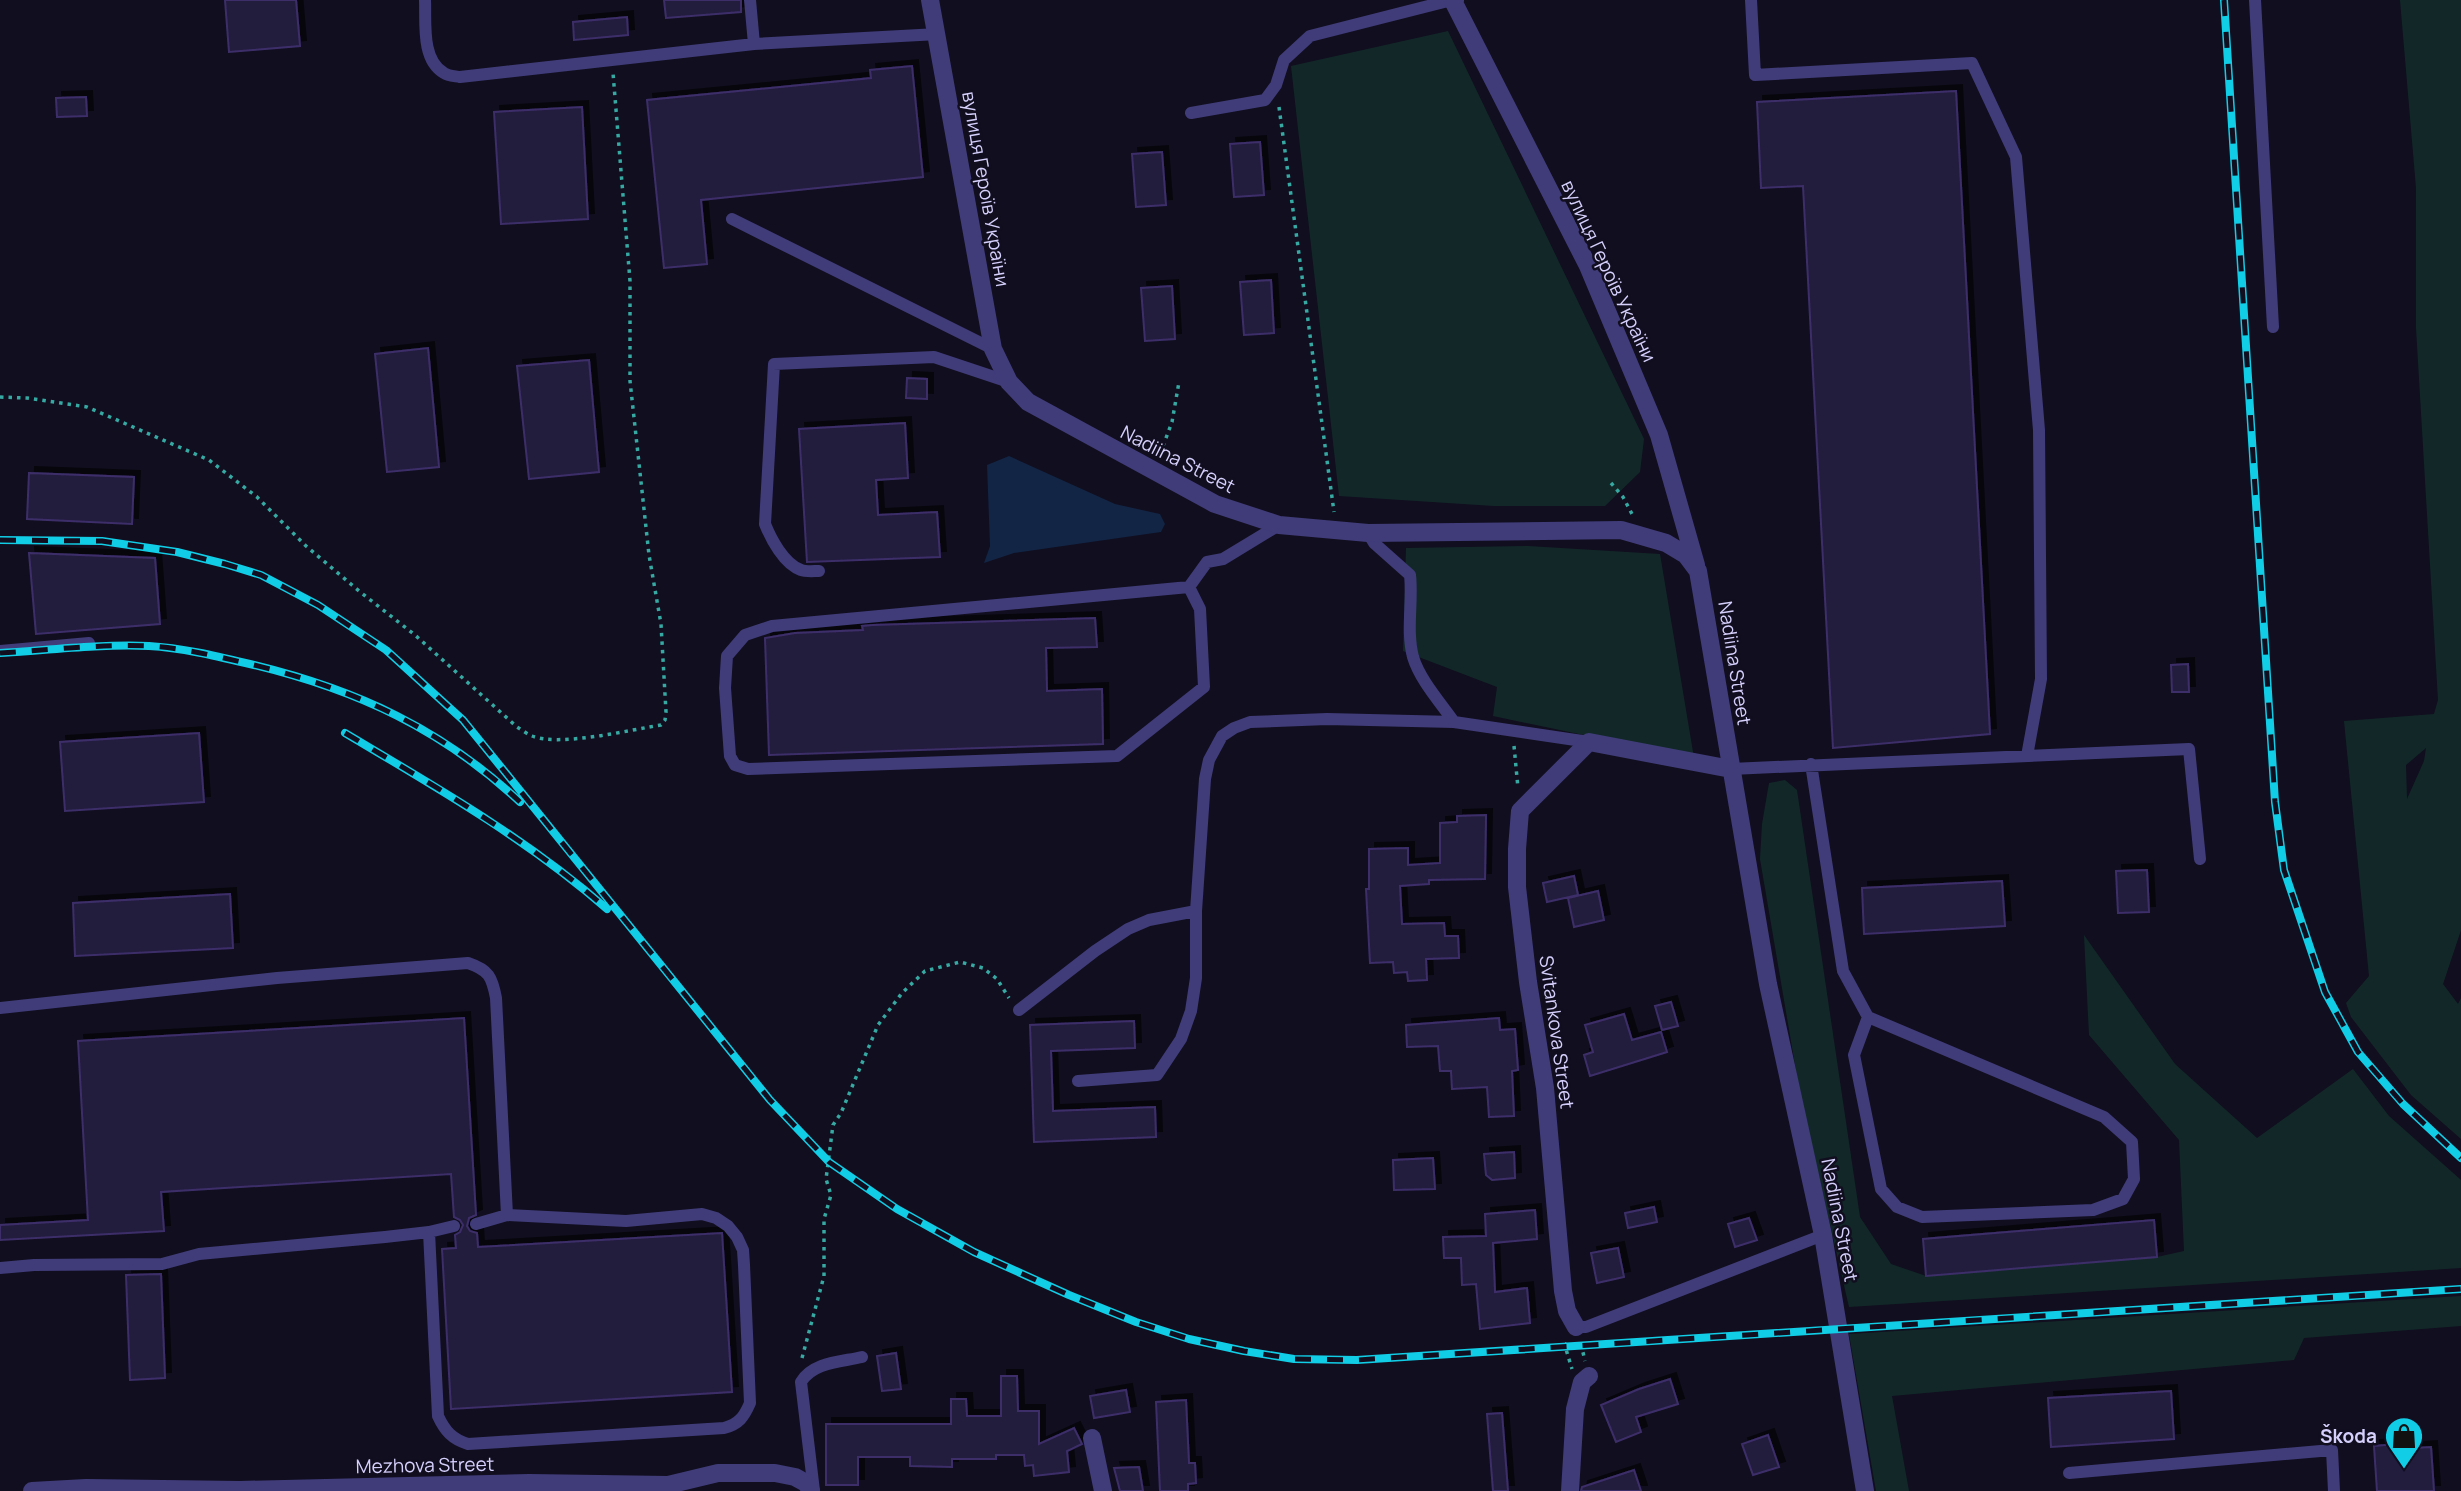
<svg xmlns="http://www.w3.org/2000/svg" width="2461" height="1491" font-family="Manrope,sans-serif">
  <defs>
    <filter id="shadow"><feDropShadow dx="6" dy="-6" stdDeviation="0" flood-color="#0009"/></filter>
  </defs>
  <rect width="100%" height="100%" fill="#110e1f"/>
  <path fill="#122828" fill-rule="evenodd" d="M2400,0H2461V930L2443,984L2458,1004L2461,998V1139L2411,1095L2351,1017L2346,1003L2369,976L2344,721L2434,714L2438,700L2416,328V188ZM2426,748L2424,761L2407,799L2406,765Z
    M1448,31L1644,439L1640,472L1605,506H1494L1339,496L1291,66Z
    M1528,546L1660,554L1694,758L1493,716L1497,687L1403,651L1406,548Z
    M1785,780L1797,790L1860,1217L1891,1264L1926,1276L2157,1257L2184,1251L2179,1140L2089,1035L2084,935L2175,1064L2257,1138L2353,1069L2389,1116L2461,1180V1268L1849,1307L1800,1094L1760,859L1762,824L1769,783Z
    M2461,1296V1326L2304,1338L2294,1360L1892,1396L1909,1491H1876L1849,1334Z"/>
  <path fill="#122544" d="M1009,456L1115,504L1160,514L1165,524L1161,532L1014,553L984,563L990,546L987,465Z"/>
  <path fill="#231c3e" stroke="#3c2f69" stroke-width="2" filter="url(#shadow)" d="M225,0H296L300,46L229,52Z
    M664,0H741V12L666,18Z
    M627,17L628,35L574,40L573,22Z
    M912,66L923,177L701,200L707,264L664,268L647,100L871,78L870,70Z
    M1956,91L1990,734L1833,748L1803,186L1761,188L1757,102Z
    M86,97L87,116L57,117L56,98Z
    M582,107L588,219L501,224L494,112Z
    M1260,142L1264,195L1234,197L1230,144Z
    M1162,152L1166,205L1136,207L1132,154Z
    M1271,280L1274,333L1244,335L1240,282Z
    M1172,286L1175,339L1145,341L1141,288Z
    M428,348L439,467L387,472L375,354Z
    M589,360L599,472L529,479L517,366Z
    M907,378L927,379V399L906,398Z
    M905,423L908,478L876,480L878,515L937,512L940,557L807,562L799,429Z
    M29,473L134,477L132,524L27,519Z
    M29,553L155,558L160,624L36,634Z
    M1095,618L1097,647L1046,648L1047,691L1102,689L1103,744L769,755L765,638L795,633L863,630L862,626L873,625Z
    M2188,664L2189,692H2172L2171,665Z
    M199,733L204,802L65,811L60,742Z
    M1486,815L1485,879L1429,880V884L1400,886L1402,924L1444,923L1445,936H1458L1459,958L1426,959L1427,980L1408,981L1407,972L1394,973L1393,962L1370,963L1366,889H1369V849L1408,848V865L1440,863V823L1457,822V816Z
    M2147,870L2149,912L2118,913L2116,871Z
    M1574,876L1578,895L1547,902L1543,883Z
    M2002,881L2005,926L1864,934L1862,888Z
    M1598,891L1604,920L1574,927L1568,898Z
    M230,894L233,948L75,956L73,903Z
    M1671,1002L1678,1026L1662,1030L1655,1006Z
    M1624,1014L1632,1040L1661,1032L1667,1052L1590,1076L1584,1055L1593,1052L1585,1025Z
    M464,1018L476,1215L469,1218L467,1226L470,1231L477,1233L478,1247L722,1233L732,1392L451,1409L442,1249L456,1248L455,1235L460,1232L463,1225L460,1220L454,1217L451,1174L161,1192L164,1231L0,1240V1225L88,1220L78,1041Z
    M1499,1018L1500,1030L1515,1029L1518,1070L1512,1071L1514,1116L1489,1117L1487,1087L1452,1089L1451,1071H1440L1438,1046L1407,1047L1406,1025Z
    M1134,1021L1135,1048L1051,1051L1053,1111L1155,1107L1156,1137L1034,1142L1030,1025Z
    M1514,1152L1515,1178L1492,1180L1486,1175L1484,1154Z
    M1433,1158L1435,1189L1394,1190L1393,1160Z
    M1654,1207L1657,1222L1628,1228L1625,1213Z
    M1535,1210L1537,1239L1493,1243L1495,1292L1527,1288L1530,1323L1480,1329L1476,1284L1462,1285L1461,1258H1444L1443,1237L1486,1236L1485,1214Z
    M1749,1218L1757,1240L1735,1247L1728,1224Z
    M2154,1220L2157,1257L1926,1276L1923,1239Z
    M1618,1248L1624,1277L1597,1283L1591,1253Z
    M161,1274L165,1378L130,1380L126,1275Z
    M896,1353L901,1389L882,1391L877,1356Z
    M1001,1376H1017L1018,1411H1039V1444L1074,1428L1082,1444L1067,1451L1069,1472L1034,1476L1033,1465L1025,1466L1024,1455H996V1459H952V1467L910,1466V1457H858V1485H826V1424H951V1399H966L967,1416H1001Z
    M1670,1379L1678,1404L1636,1417L1641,1432L1616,1442L1601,1405L1639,1389Z
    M1126,1390L1130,1412L1094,1418L1090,1396Z
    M2171,1391L2174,1439L2051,1447L2048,1398Z
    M1186,1400L1189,1463H1195L1196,1483L1188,1484V1491H1160L1156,1402Z
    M1502,1413L1508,1491H1493L1487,1414Z
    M1768,1435L1779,1467L1753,1475L1742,1444Z
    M2397,1444V1449L2431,1447L2434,1491H2377L2374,1446Z
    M1139,1467L1143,1491H1120L1114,1468Z
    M1634,1470L1641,1491H1581L1582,1487Z"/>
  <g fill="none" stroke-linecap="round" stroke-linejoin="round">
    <path stroke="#36a9a3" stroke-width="3.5" stroke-dasharray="3.5 5" stroke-linecap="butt" d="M1279,107L1334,512
      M0,397L27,398L87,407L209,460L257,497L306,546L359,591L415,635L517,727C522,730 527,734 532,736C560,747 629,730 661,725L665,720L666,712L661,624L649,555L630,381V281L613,73
      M1160,454L1172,422L1179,382
      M1611,483L1623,497L1632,514
      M1514,746L1518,788
      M1567,1343L1565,1346L1572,1369
      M1581,1344L1585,1361
      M802,1358L824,1276V1219L831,1195L826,1179L833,1125L841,1113L878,1025L902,993L925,971L960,962L983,968L997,979L1009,998"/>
    <path stroke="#403c7a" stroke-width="12" d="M425,0C426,22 421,60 444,73C448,76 455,76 460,77L754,44L938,34
      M750,0L754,44
      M1751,0L1755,75L1972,63L2016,157L2039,430L2041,679L2027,756
      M2255,0L2273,327
      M1191,113L1265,100L1276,85L1284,60L1310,36L1452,0
      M732,219L993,349
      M1368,533L1374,543L1410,575C1413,602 1406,630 1413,657C1420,680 1440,702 1454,722
      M819,571C814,571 806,572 801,570C784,564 771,539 765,524L774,364L934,357L1009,382
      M1189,587L1200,609L1204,687L1117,756L748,769L735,765L730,756L725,688L727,656L745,635L772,626L1189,587L1207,562L1223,559L1279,525
      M0,651L89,643
      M1811,764L1843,971L1868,1017L2104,1117L2132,1142L2134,1179L2123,1199L2093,1210L1922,1217L1897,1207L1881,1189L1854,1055L1868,1017
      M1731,769L2189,749L2200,859
      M0,1008L277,978L468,963C489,970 492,977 496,998L507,1215
      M1019,1010L1095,951L1128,929L1149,920L1196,911
      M1078,1081L1157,1075L1181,1039L1191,1011L1196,978V911L1205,779L1209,760L1222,736L1234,728L1250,722L1327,719L1454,722L1589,742
      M429,1232L438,1416C445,1431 452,1439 468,1444L724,1428C739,1424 744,1417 750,1403L744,1265L743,1250L737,1237L728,1226L716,1218L702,1214L626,1221L507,1215L476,1224
      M0,1268L34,1265L162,1264L199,1254L385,1237L429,1232L454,1226
      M1576,1327H1586L1823,1235
      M2069,1473L2332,1450L2334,1491
      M814,1491L801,1382C813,1362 841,1362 862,1357"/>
    <path stroke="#403c7a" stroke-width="18" d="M930,0L993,349L1009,382L1028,402L1215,504L1279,525L1368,533L1621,530L1666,543L1686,555L1698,571L1768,984L1823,1235L1865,1491
      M1455,0L1453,1L1588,266L1659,435L1696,565
      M1576,1327L1567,1311L1563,1291L1545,1088L1528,982L1517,887V849L1520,811L1589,742L1731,769
      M1092,1438L1103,1491
      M32,1491L86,1488L240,1490L529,1483L668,1485L718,1473H775L795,1477L806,1483L811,1491
      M1570,1491L1575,1409L1582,1382L1589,1376"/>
    <g stroke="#11cde6" stroke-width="8">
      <path id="rail" d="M2224,0L2275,802L2284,870L2325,992L2358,1052L2403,1104L2461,1158
        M0,540L102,541L177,552L225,564L261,575L318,605L386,650L463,720L770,1100L829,1162L897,1209L974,1252L1069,1295L1136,1322L1189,1339L1244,1351L1294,1359L1357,1360L2461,1289
        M0,653C49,650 100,644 149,646C184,648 220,657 254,665C357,690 442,729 520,802
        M345,733C436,787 527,839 607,909"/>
    </g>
    <use href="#rail" stroke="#110e1f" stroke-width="5" stroke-dasharray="16" stroke-linecap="butt"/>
  </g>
  <defs>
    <g id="shop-pin" transform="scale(2.0125)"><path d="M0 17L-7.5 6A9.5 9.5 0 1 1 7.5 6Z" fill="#11cde6" stroke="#110e1f"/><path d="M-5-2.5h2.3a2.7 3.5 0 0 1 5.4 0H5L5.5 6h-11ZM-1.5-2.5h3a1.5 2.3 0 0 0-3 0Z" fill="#111"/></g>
  </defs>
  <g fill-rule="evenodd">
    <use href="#shop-pin" x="2404" y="1436"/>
  </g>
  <g text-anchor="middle" stroke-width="5" stroke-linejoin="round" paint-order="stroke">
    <g font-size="19" fill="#d5cffc" stroke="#110e1f">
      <text transform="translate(986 189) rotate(80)" y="7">вулиця Героїв України</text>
      <text transform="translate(1609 271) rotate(65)" y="7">вулиця Героїв України</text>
      <text transform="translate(1178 459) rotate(27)" y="7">Nadiina Street</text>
      <text transform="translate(1735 663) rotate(81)" y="7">Nadiina Street</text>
      <text transform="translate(1557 1032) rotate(82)" y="7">Svitankova Street</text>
      <text transform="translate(1840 1220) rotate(79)" y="7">Nadiina Street</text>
      <text transform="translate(425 1465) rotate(-1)" y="7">Mezhova Street</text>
    </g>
    <g font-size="19" font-weight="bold" fill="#d5cffc" stroke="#110e1f" text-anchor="end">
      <text x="2377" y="1443">Škoda</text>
    </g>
  </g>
</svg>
